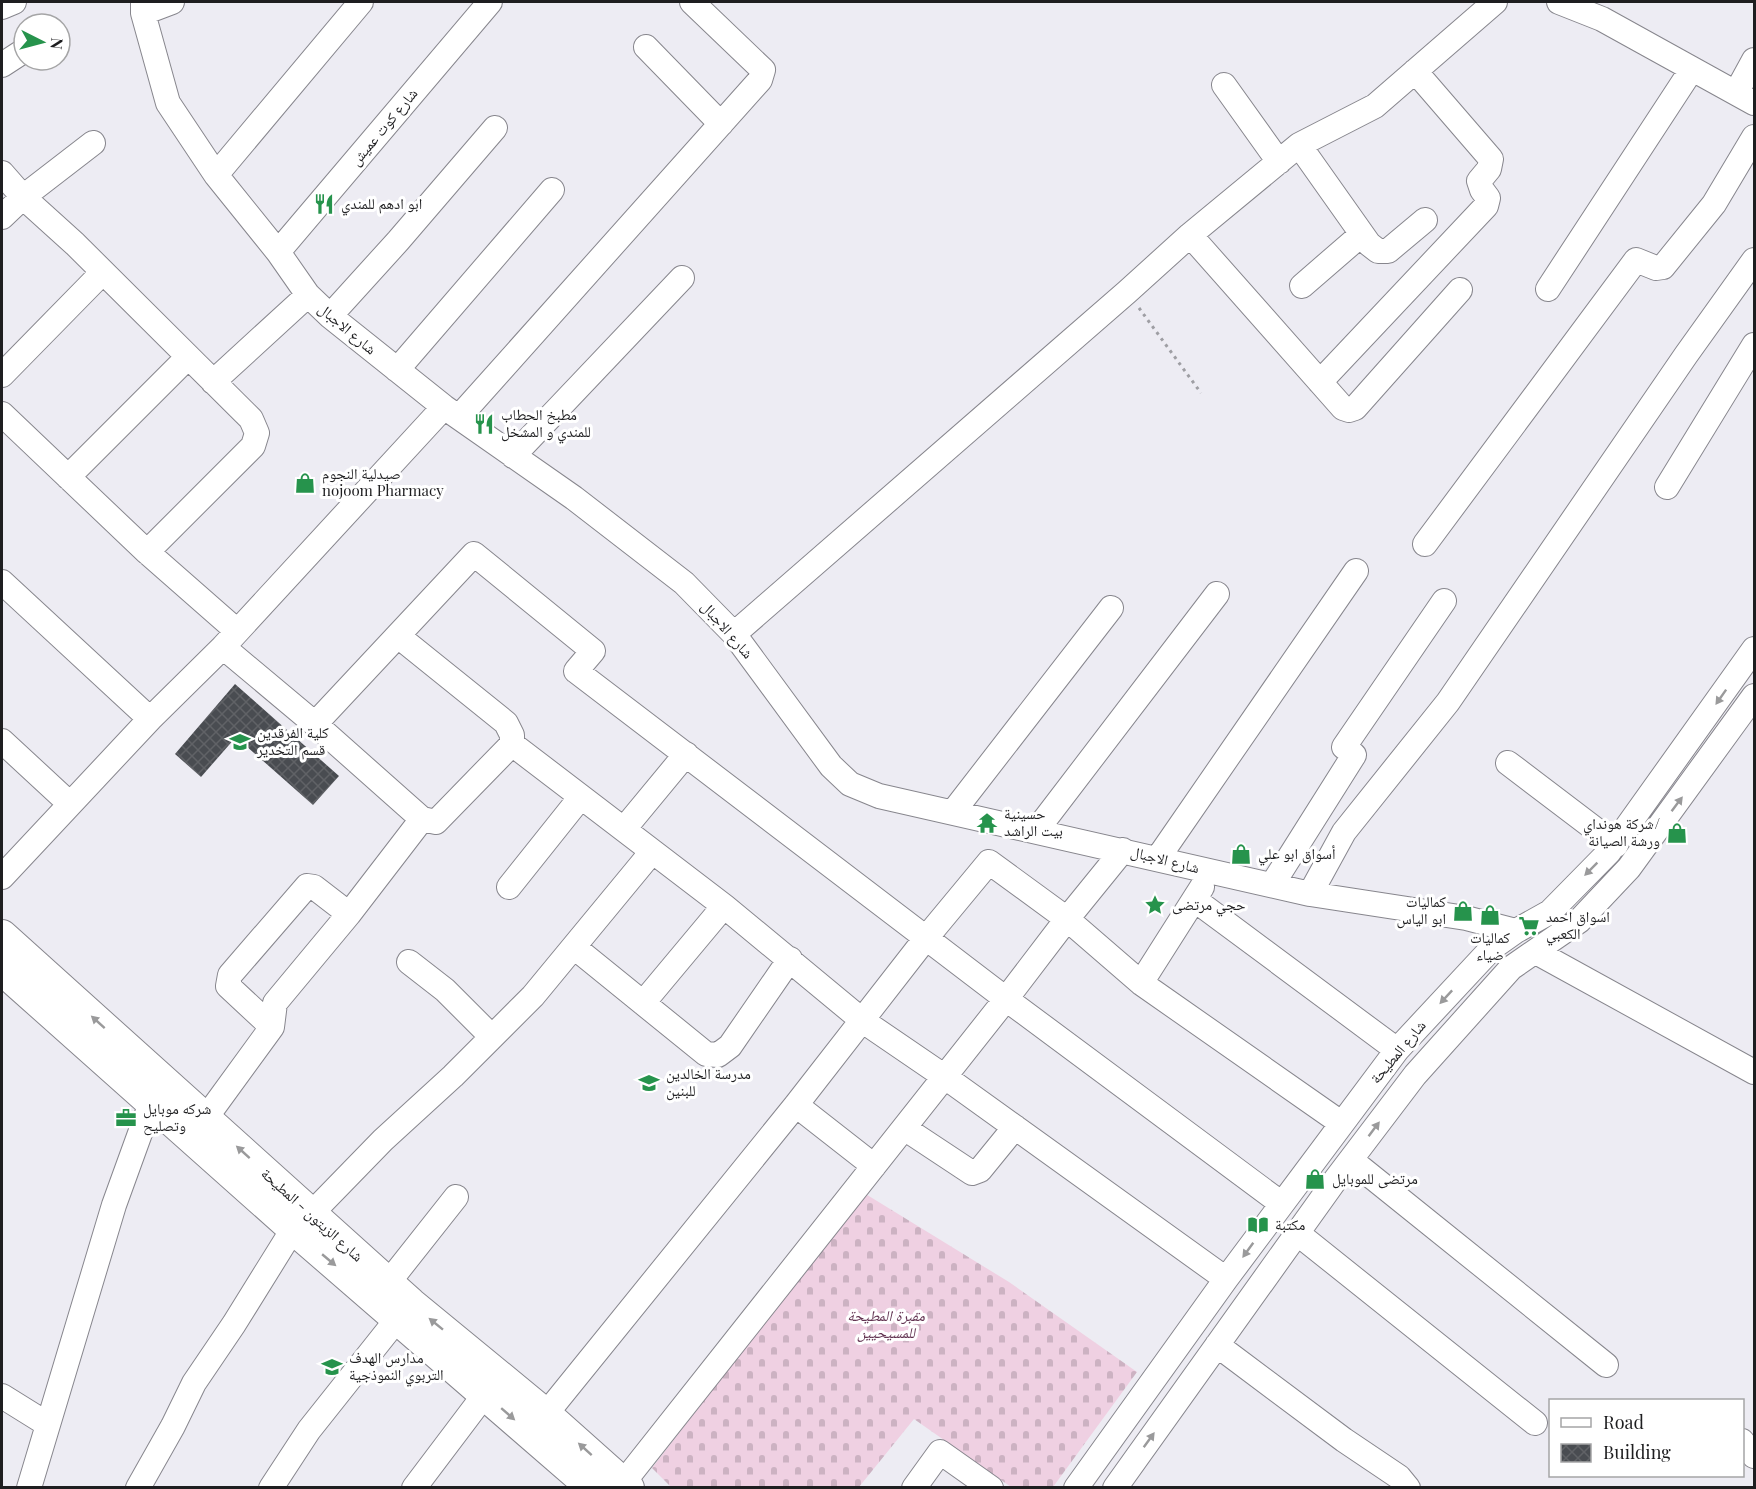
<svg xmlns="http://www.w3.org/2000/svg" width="1756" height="1489" font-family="'Playfair Display','Noto Naskh Arabic',serif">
  <defs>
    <pattern id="cemetery-stones" width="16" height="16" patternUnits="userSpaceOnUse" patternTransform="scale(1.5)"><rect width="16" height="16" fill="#efd0e2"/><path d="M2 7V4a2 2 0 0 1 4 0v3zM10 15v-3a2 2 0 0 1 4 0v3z" fill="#ccb2c2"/></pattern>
    <pattern id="building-cross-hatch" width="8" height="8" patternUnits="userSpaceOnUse" patternTransform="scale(1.5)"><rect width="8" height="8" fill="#494c51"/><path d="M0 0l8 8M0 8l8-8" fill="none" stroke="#606266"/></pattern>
  </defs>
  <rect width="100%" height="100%" fill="#edecf3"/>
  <path fill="url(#cemetery-stones)" d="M864,1193L1009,1282L1137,1372L1053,1487H1011L914,1419L859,1487H671L652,1468Z"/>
  <path fill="url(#building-cross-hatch)" d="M235,684L339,776L313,805L236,737L201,777L175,754Z"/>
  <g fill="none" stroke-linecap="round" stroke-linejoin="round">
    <g stroke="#87868d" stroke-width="26">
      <path id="minor" d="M143,2V13L168,103L216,175L278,252L308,295L330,316L444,407L574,498L684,583L734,634L831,766L850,784L879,796L1310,894L1466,918L1516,931
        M1559,2L1602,19L1754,103
        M2,7L14,2
        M143,13L172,2
        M646,47L721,124
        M2,65L22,52
        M1224,85L1279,162
        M1736,93L1754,60
        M1299,145L1369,244L1378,251H1388L1425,220
        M2,173L23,197L75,244L251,419L257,433L253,446L147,552
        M216,175L361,2
        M2,217L23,197L93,143
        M1190,235L1343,408L1349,410L1355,408L1460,290
        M278,252L490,2
        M1302,286L1362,234
        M1548,289L1692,69
        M330,316L398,241L495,128
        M397,370L552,190
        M2,375L103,272
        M213,382L308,295
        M1320,382L1486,206L1488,198L1482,190L1479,181L1489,169L1491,159L1415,71
        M2,414L147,552L237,631
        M459,417L760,80L763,70L692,2
        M513,456L682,278
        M68,477L188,357
        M1667,487L1754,345
        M1425,544L1636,260L1656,268L1663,267L1714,204L1754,137
        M2,582L150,719
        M734,634L1127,292L1190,235L1299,145L1375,106L1495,2
        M223,647L315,724L422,819L436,822L512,744V735L506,723L398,636
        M315,724L474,554L593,651L576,671L1006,999L1282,1204
        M2,741L70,804
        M512,744L724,906L863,1021L945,1077L1226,1279
        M1508,763L1616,845
        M953,812L1111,608
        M624,829L686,754
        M1036,831L1217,594
        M1158,858L1356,571
        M2,877L150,719L223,647L444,407
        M1272,885L1354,755L1344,747L1444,601
        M509,887L580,798
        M1310,894L1344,832L1448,702L1686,355L1754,260
        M1195,900L1397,1050
        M574,947L706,1054L718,1055L730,1046L790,959
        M1536,952L1754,1072
        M409,962L445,990L492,1037
        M1141,983L1202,887
        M643,1003L724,906
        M272,1027L228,986L230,975L307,886L314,887L349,914
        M796,1105L874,1166
        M205,1119L272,1027L275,1003L349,914L422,819
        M904,1128L972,1173L980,1170L1015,1127
        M1351,1160L1606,1365
        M311,1214L383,1140L453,1076L533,996L651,853
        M1297,1233L1535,1423
        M388,1283L456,1197
        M1217,1345L1344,1440L1399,1477L1408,1488
        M2,1396L47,1424
        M546,1414L796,1105L926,938L989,862L1067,919L1141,983L1341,1123
        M1742,1441L1754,1456
        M623,1483L1006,999L1067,919L1123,850
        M29,1488L114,1205L151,1103
        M138,1488L173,1426L194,1383L234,1324L293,1229
        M271,1488L309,1430L398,1318
        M414,1488L485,1394
        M914,1488L940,1452L991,1488
        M1076,1488L1226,1279L1397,1050L1492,948L1516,931L1550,912L1609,852L1754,649
        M1115,1488L1336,1179L1415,1075L1511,968L1579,921L1629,868L1754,696"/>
    </g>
    <g stroke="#87868d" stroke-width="32">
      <path id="major" d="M2,935L411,1303L546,1414L629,1488
        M2,970L293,1229L592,1488"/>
    </g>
    <path stroke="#9e9ea3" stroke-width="3" stroke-dasharray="3 4.5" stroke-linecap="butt" d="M1139,308L1201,393"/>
    <use href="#minor" stroke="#fff" stroke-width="24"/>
    <use href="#major" stroke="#fff" stroke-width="30"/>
  </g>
  <defs><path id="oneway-solid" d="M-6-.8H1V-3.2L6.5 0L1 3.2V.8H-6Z" transform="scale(1.5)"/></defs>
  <g fill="#9a9a9b">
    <use href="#oneway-solid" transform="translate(1721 697) rotate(125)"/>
    <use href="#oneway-solid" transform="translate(1677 804) rotate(-53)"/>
    <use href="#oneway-solid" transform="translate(1591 869) rotate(135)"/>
    <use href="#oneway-solid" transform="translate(1446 997) rotate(133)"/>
    <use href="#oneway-solid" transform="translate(98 1022) rotate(-138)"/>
    <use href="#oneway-solid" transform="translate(1374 1129) rotate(-53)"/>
    <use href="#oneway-solid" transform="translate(243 1152) rotate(-138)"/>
    <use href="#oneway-solid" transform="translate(1248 1250) rotate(126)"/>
    <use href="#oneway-solid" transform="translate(329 1260) rotate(40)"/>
    <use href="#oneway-solid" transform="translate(436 1324) rotate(-141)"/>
    <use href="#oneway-solid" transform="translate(508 1414) rotate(41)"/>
    <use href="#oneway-solid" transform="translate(1149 1440) rotate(-54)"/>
    <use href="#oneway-solid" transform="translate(585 1449) rotate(-138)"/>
  </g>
  <defs>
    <g id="restaurant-bare" transform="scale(1.62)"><path d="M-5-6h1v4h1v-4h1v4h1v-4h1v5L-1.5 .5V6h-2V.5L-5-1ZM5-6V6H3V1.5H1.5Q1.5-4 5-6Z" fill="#26934c" stroke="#fff" stroke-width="2.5" paint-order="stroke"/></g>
    <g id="shop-bare" transform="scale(1.62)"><path d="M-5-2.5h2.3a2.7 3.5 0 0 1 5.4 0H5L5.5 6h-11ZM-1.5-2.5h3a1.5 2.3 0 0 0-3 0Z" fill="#26934c" stroke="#fff" stroke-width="2.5" paint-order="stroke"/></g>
    <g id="university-bare" transform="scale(1.62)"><path d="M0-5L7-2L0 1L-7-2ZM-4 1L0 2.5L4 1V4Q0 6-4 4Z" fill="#26934c" stroke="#fff" stroke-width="2.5" paint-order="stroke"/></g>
    <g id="temple-bare" transform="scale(1.62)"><path d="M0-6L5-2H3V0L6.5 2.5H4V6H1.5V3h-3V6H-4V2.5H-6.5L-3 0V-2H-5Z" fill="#26934c" stroke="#fff" stroke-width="2.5" paint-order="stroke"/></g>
    <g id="sight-bare" transform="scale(1.62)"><path d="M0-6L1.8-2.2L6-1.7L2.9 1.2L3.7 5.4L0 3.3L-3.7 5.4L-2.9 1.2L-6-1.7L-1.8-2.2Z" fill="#26934c" stroke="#fff" stroke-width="2.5" paint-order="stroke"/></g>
    <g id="supermarket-bare" transform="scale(1.62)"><path d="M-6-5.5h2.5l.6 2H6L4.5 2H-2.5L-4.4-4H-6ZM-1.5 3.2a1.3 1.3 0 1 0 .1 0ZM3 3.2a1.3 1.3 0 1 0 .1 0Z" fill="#26934c" stroke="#fff" stroke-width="2.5" paint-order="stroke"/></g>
    <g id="school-bare" transform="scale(1.62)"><path d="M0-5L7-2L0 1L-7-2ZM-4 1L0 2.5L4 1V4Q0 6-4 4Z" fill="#26934c" stroke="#fff" stroke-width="2.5" paint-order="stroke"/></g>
    <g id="office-bare" transform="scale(1.62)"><path d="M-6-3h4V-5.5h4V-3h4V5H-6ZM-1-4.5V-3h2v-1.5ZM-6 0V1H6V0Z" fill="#26934c" stroke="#fff" stroke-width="2.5" paint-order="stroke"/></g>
    <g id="library-bare" transform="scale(1.62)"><path d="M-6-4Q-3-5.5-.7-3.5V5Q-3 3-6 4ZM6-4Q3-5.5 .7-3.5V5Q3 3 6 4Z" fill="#26934c" stroke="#fff" stroke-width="2.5" paint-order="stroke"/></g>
  </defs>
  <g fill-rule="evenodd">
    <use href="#restaurant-bare" x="324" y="204"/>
    <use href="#restaurant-bare" x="484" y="424"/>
    <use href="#shop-bare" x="305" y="483"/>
    <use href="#university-bare" x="240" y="742"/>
    <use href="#temple-bare" x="987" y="823"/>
    <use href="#shop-bare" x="1677" y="833"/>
    <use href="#shop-bare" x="1241" y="854"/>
    <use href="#sight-bare" x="1155" y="905"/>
    <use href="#shop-bare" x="1463" y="911"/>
    <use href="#shop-bare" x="1490" y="915"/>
    <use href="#supermarket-bare" x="1529" y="926"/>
    <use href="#school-bare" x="649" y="1083"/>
    <use href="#office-bare" x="126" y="1118"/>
    <use href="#shop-bare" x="1315" y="1179"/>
    <use href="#library-bare" x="1258" y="1225"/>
    <use href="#school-bare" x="332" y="1367"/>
  </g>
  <g text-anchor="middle" stroke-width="6" stroke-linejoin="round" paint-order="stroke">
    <g font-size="15" fill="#1e1e20" stroke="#fff">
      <text transform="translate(384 127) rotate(-50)" y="5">شارع كوت عميش</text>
      <text transform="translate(347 329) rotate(40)" y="5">شارع الاجبال</text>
      <text transform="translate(727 630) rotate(49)" y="5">شارع الاجبال</text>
      <text transform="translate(1165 860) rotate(14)" y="5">شارع الاجبال</text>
      <text transform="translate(1398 1052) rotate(-50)" y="5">شارع المطيحة</text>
      <text transform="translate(312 1215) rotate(42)" y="5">شارع الزيتون - المطيحة</text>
    </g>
    <g font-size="15" fill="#1e1e20" stroke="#fff" text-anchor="start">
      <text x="341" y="209">ابو ادهم للمندي</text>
      <text x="501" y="420">مطبخ الحطاب<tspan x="501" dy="17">للمندي و المشخل</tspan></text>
      <text x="322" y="479">صيدلية النجوم<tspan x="322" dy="17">nojoom Pharmacy</tspan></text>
      <text x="257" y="738">كلية الفرقدين<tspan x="257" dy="17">قسم التخدير</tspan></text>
      <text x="1004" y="819">حسينية<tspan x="1004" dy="17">بيت الراشد</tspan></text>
      <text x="1660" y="829" text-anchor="end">شركة هونداي/<tspan x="1660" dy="17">ورشة الصيانة</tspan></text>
      <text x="1258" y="859">أسواق ابو علي</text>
      <text x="1446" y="907" text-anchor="end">كماليات<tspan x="1446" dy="17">ابو الياس</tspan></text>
      <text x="1172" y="910">حجي مرتضى</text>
      <text x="1546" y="922">اسواق احمد<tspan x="1546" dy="17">الكعبي</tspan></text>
      <text x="1490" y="943" text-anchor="middle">كماليات<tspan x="1490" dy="17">ضياء</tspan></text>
      <text x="666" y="1079">مدرسة الخالدين<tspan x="666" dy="17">للبنين</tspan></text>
      <text x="143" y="1114">شركه موبايل<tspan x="143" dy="17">وتصليح</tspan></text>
      <text x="1332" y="1184">مرتضى للموبايل</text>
      <text x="1275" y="1230">مكتبة</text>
      <text x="349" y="1363">مدارس الهدف<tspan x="349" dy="17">التربوي النموذجية</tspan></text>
    </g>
    <g font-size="15" font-style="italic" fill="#623351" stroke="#fff">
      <text x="886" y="1321">مقبرة المطيحة<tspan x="886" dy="17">للمسيحيين</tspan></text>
    </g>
  </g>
  <rect width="1756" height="1489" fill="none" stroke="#1e1e20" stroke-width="6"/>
  <rect x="1549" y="1399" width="195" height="78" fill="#ffffff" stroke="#a5a5a6" stroke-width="1.5"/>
  <rect x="1561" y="1418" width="30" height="9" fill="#ffffff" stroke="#a5a5a6" stroke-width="1.5"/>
  <text x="1603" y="1429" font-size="18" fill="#1e1e20">Road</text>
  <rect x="1561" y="1444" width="30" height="18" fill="url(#building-cross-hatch)" stroke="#a5a5a6" stroke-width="1.5"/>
  <text x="1603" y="1459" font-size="18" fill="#1e1e20">Building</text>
  <g transform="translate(42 42) rotate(96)"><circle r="28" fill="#ffffff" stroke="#a5a5a6" stroke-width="1.5"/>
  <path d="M0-4.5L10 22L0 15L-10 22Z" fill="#26934c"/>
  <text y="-9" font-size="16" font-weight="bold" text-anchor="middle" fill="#1e1e20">N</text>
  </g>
</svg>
